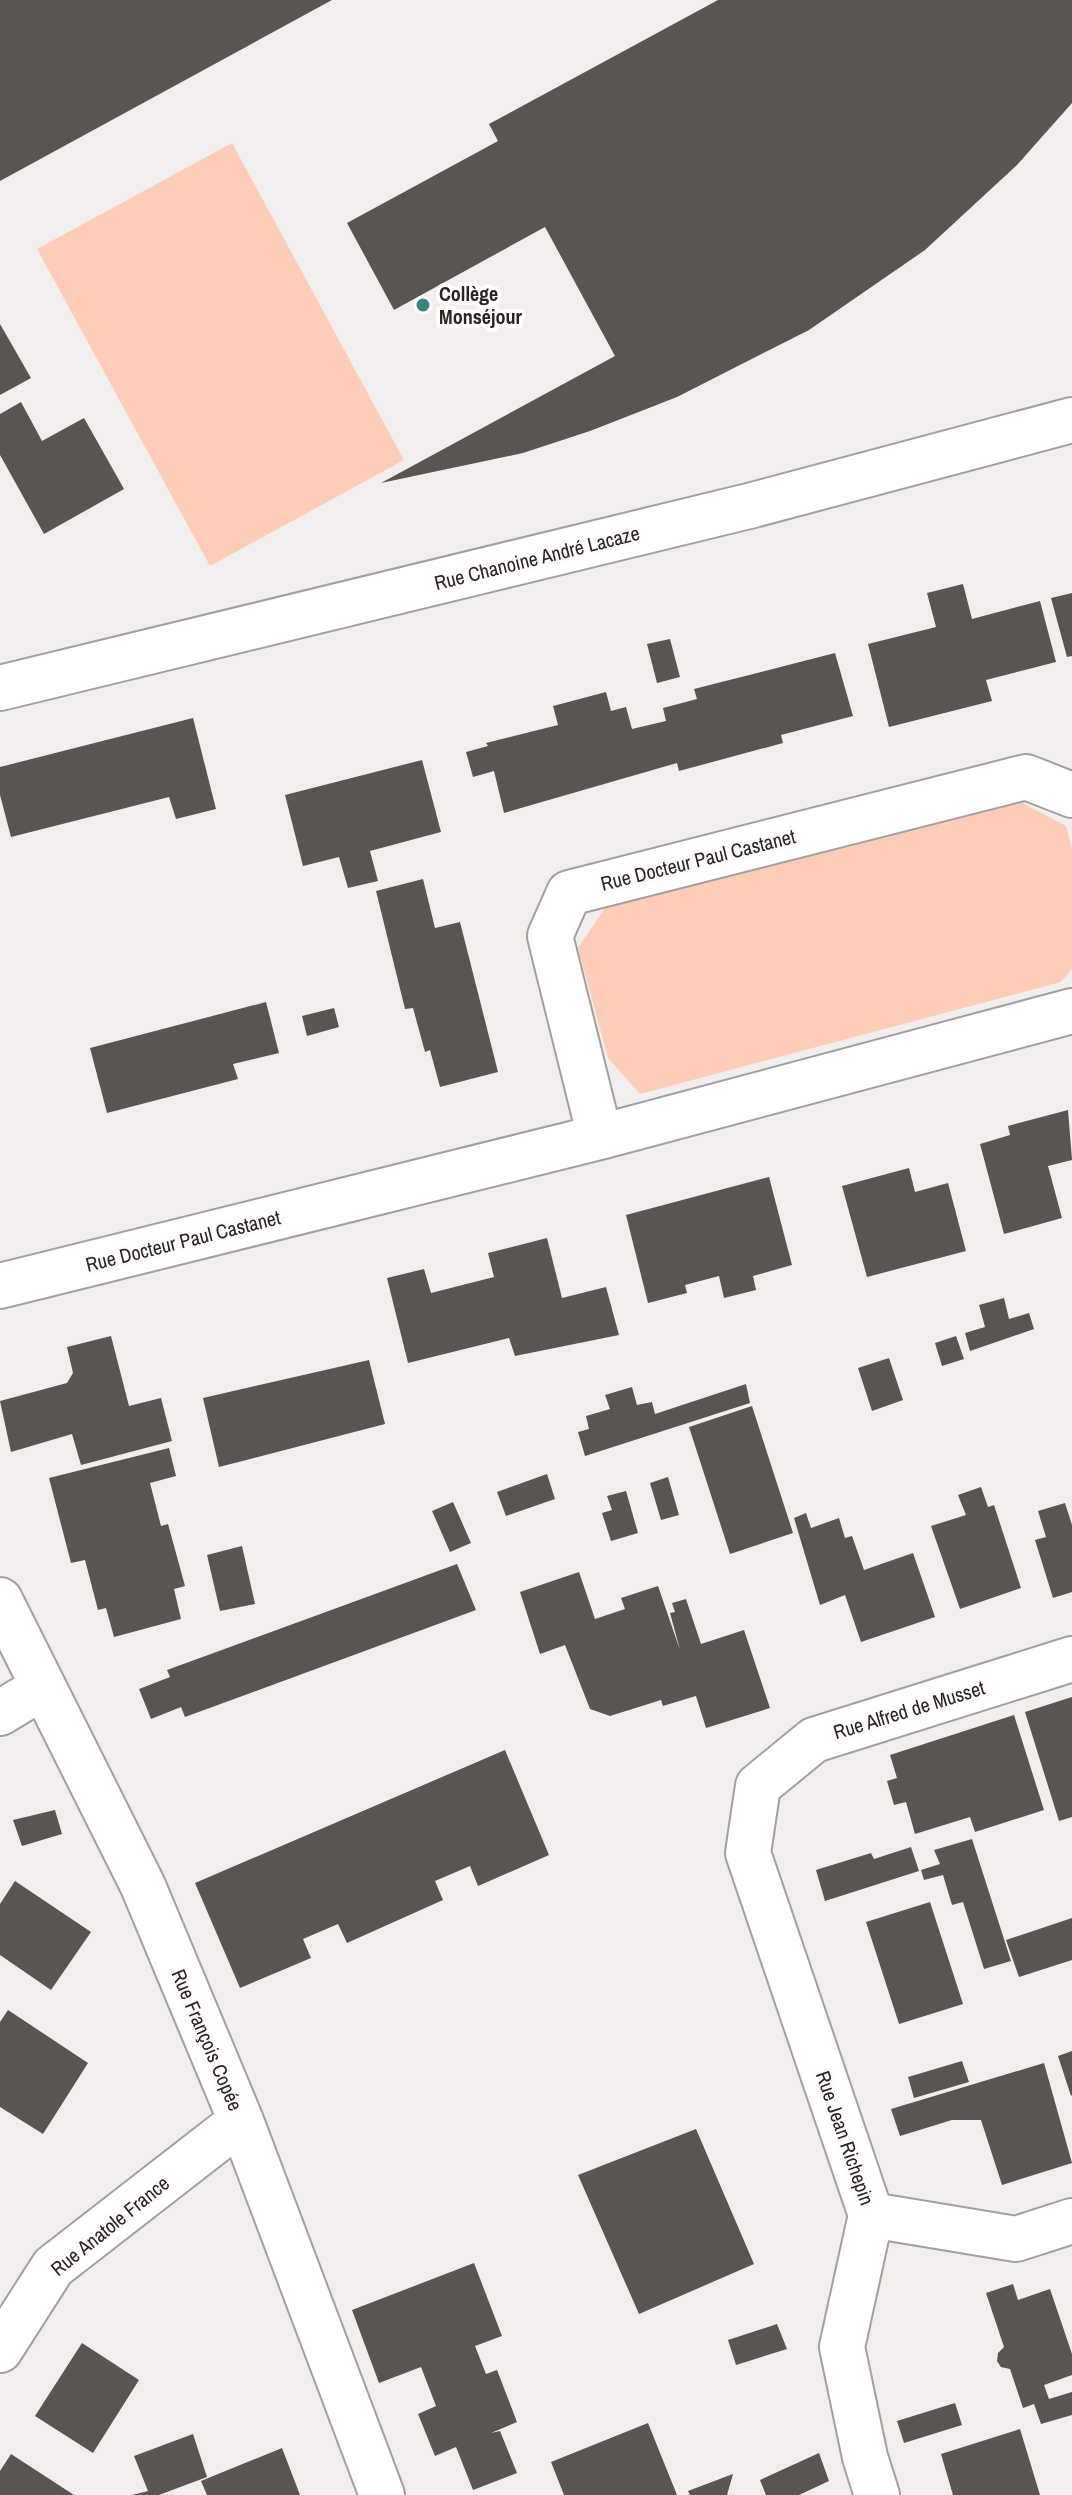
<svg xmlns="http://www.w3.org/2000/svg" width="1072" height="2495" font-family="'Archivo Narrow',sans-serif">
  <rect width="100%" height="100%" fill="#f2eeed"/>
  <path fill="#fdcdb7" d="M232,143L404,460L210,566L37,249Z
    M1013,798L1066,826L1072,849V969L1061,982L640,1094L608,1058L578,948L605,908Z"/>
  <path fill="#585553" d="M0,0H332L0,181Z
    M718,0H1072V103L1017,165L925,250L809,330L677,397L590,431L523,453L381,483L615,356L545,227L394,310L347,223L498,141L489,124Z
    M0,324L31,378L0,395Z
    M21,402L42,441L84,418L124,489L44,534L0,455V414Z
    M963,584L972,619L1040,601L1056,662L986,680L992,701L889,727L868,644L936,627L927,593Z
    M1072,593V656L1067,657L1051,598Z
    M670,639L680,677L657,683L647,644Z
    M835,653L853,716L781,735L783,743L679,771L677,763L504,813L494,771L473,777L466,752L488,746L486,743L558,725L553,706L606,692L611,711L626,707L632,729L666,721L663,708L697,699L694,689Z
    M193,718L216,809L176,819L169,797L11,837L0,795V767Z
    M422,760L441,832L370,851L378,881L348,888L339,857L303,866L285,795Z
    M423,879L435,928L460,922L498,1072L440,1087L430,1050L425,1052L413,1008L405,1009L376,891Z
    M266,1002L279,1053L233,1064L238,1079L107,1113L90,1048Z
    M334,1008L339,1027L307,1036L302,1016Z
    M1068,1110L1072,1160L1048,1166L1062,1218L1004,1234L980,1144L1010,1135L1008,1126Z
    M909,1168L915,1192L948,1183L966,1251L867,1277L842,1186Z
    M769,1177L792,1265L753,1276L756,1290L724,1298L719,1276L685,1285L687,1293L648,1303L626,1215Z
    M547,1238L562,1298L606,1287L619,1335L515,1356L509,1338L408,1363L387,1278L424,1269L431,1293L494,1277L488,1253Z
    M1004,1298L1009,1319L1029,1313L1034,1329L970,1351L965,1333L985,1327L979,1305Z
    M111,1336L129,1406L161,1398L172,1441L81,1465L72,1434L11,1452L0,1401L67,1383L73,1373L67,1347Z
    M956,1336L964,1359L942,1366L935,1343Z
    M889,1358L903,1400L872,1411L858,1368Z
    M369,1360L385,1424L219,1467L203,1398Z
    M746,1384L750,1403L585,1456L578,1432L589,1429L586,1416L610,1409L605,1395L632,1387L637,1405L652,1402L655,1414Z
    M752,1406L793,1533L730,1554L689,1427Z
    M169,1448L176,1476L150,1483L161,1526L168,1524L185,1586L174,1589L181,1619L114,1637L106,1608L98,1610L85,1560L71,1563L49,1478Z
    M547,1474L555,1499L506,1516L497,1492Z
    M668,1477L679,1515L661,1520L650,1483Z
    M981,1487L988,1507L994,1505L1021,1588L960,1609L931,1526L966,1515L958,1495Z
    M626,1491L638,1533L611,1541L602,1513L612,1510L607,1496Z
    M453,1502L471,1543L450,1552L432,1511Z
    M1065,1503L1072,1525V1592L1053,1598L1035,1540L1046,1537L1038,1511Z
    M806,1513L811,1528L839,1518L845,1538L852,1536L864,1570L913,1553L935,1617L861,1642L845,1595L820,1605L794,1518Z
    M242,1546L255,1604L220,1611L207,1555Z
    M457,1564L476,1610L185,1717L181,1707L151,1719L139,1689L170,1677L167,1670Z
    M579,1572L595,1619L625,1609L621,1598L658,1586L680,1650L670,1613L675,1612L672,1603L686,1599L701,1644L744,1630L770,1708L706,1728L696,1696L663,1706L661,1700L610,1716L590,1709L565,1645L540,1654L520,1592Z
    M1072,1697V1817L1059,1821L1025,1712Z
    M1014,1715L1044,1810L975,1832L970,1817L915,1834L906,1802L894,1805L887,1781L897,1778L890,1755Z
    M505,1750L549,1855L478,1886L470,1866L435,1881L443,1900L347,1943L338,1924L303,1939L311,1958L240,1988L195,1883Z
    M55,1810L62,1834L22,1846L13,1820Z
    M972,1839L1011,1961L984,1969L963,1902L952,1905L943,1875L924,1880L921,1870L940,1864L934,1850Z
    M911,1847L919,1871L825,1901L816,1870L871,1853L874,1859Z
    M15,1881L91,1932L51,1990L0,1955V1904Z
    M930,1902L963,2004L899,2024L866,1922Z
    M1072,1918V1960L1019,1977L1006,1940Z
    M8,2010L88,2063L43,2134L0,2107V2022Z
    M1072,2051V2095L1071,2096L1058,2056Z
    M962,2061L969,2082L914,2098L908,2077Z
    M1044,2063L1072,2163L1002,2185L981,2120H952L900,2136L891,2109Z
    M696,2129L754,2264L639,2314L578,2175Z
    M474,2263L502,2336L475,2346L486,2374L497,2370L517,2422L491,2433L500,2431L517,2473L473,2490L456,2447L435,2456L418,2414L436,2406L421,2367L379,2383L352,2310Z
    M1013,2284L1018,2300L1050,2289L1072,2354V2375L1044,2385L1049,2399L1072,2392V2415L1041,2424L1034,2404L1023,2408L1010,2369L1001,2367L997,2361L998,2353L1004,2347L986,2293Z
    M777,2324L787,2349L736,2365L728,2340Z
    M82,2343L139,2380L93,2453L35,2416Z
    M955,2403L962,2425L904,2443L897,2421Z
    M648,2423L677,2495H564L551,2462Z
    M1020,2429L1040,2495H953L941,2454Z
    M193,2434L207,2477L159,2495H132L148,2491L134,2456Z
    M282,2448L300,2495H207L201,2481Z
    M819,2453L829,2481L799,2495H766L760,2480Z
    M11,2454L74,2495H0V2471Z
    M733,2474L727,2495H690L688,2491Z"/>
  <g fill="none" stroke-linecap="round" stroke-linejoin="round">
    <g stroke="#a39f9d" stroke-width="48">
      <path id="minor" d="M0,688L753,505L1072,420
        M600,1137L550,936L569,893L1026,777L1072,795
        M0,1286L600,1137L1072,1011
        M0,1600L143,1886L241,2121L382,2495
        M0,1713L43,1687
        M871,2215L1016,2239L1072,2221
        M0,2350L53,2267L241,2121
        M877,2495L865,2457L842,2347L871,2215L748,1853L758,1786L814,1740L1072,1659"/>
    </g>
    <use href="#minor" stroke="#fff" stroke-width="44"/>
  </g>
  <circle fill="#3b8485" stroke="#fffcfb" stroke-width="3" cx="423" cy="305" r="8"/>
  <g text-anchor="middle" stroke-width="8" stroke-linejoin="round" paint-order="stroke">
    <g font-size="20" font-weight="bold" fill="#262524" stroke="#fffcfb" text-anchor="start">
      <text x="439" y="301">Collège<tspan x="439" dy="23">Monséjour</tspan></text>
    </g>
    <g font-size="20" fill="#262524" stroke="#fffcfb">
      <text transform="translate(537 558) rotate(-14)" y="7">Rue Chanoine André Lacaze</text>
      <text transform="translate(698 860) rotate(-14)" y="7">Rue Docteur Paul Castanet</text>
      <text transform="translate(183 1241) rotate(-14)" y="7">Rue Docteur Paul Castanet</text>
      <text transform="translate(909 1710) rotate(-17)" y="7">Rue Alfred de Musset</text>
      <text transform="translate(207 2040) rotate(67)" y="7">Rue François Copée</text>
      <text transform="translate(845 2138) rotate(71)" y="7">Rue Jean Richepin</text>
      <text transform="translate(110 2226) rotate(-39)" y="7">Rue Anatole France</text>
    </g>
  </g>
</svg>
